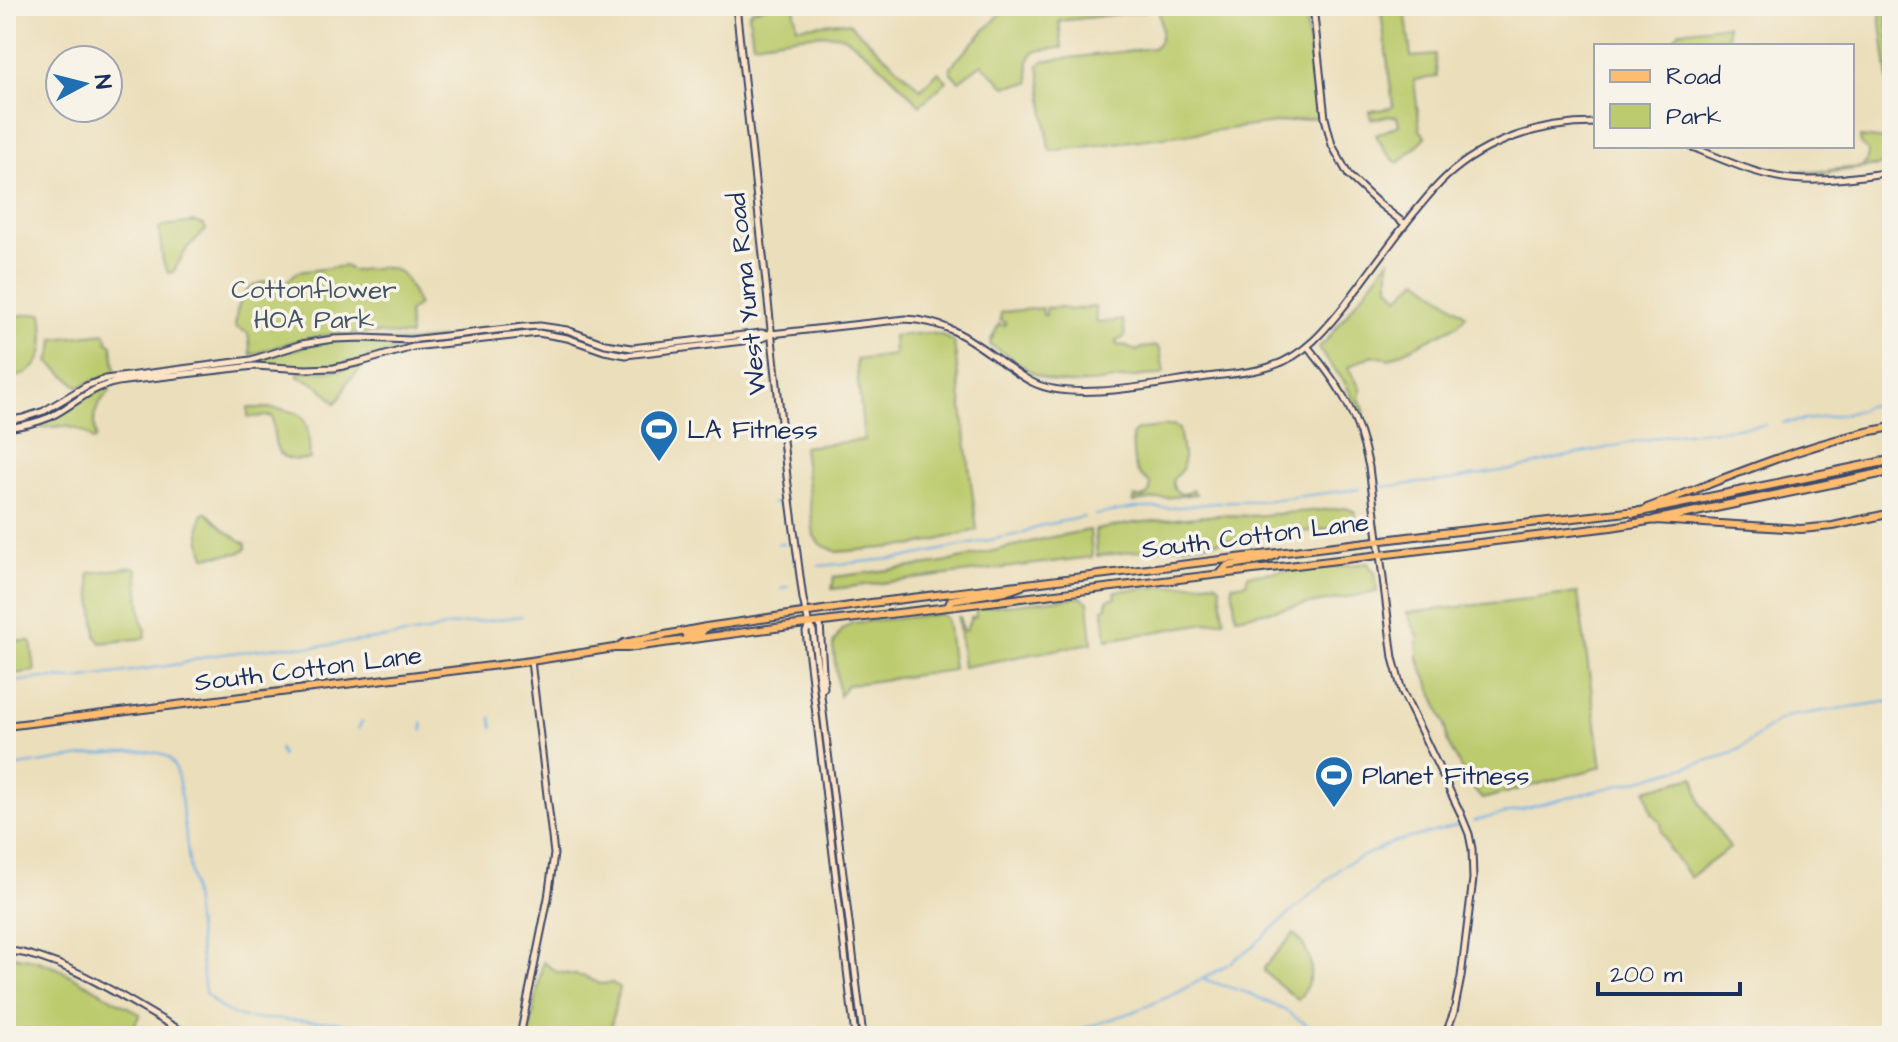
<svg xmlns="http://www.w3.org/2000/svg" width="1898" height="1042" font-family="'Architects Daughter',sans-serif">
  <rect width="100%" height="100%" fill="#f7f3e8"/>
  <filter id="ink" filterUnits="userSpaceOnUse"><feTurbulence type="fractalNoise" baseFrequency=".0125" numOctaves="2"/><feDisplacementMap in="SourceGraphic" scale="16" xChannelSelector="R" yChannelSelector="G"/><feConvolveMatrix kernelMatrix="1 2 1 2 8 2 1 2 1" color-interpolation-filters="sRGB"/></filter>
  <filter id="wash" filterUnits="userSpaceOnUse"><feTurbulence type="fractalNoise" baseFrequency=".006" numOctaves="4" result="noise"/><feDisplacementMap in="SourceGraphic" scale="32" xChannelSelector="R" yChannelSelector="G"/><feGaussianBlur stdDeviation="1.8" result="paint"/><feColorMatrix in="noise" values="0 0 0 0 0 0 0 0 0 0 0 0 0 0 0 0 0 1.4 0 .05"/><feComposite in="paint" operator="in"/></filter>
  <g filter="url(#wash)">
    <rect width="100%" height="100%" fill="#ebdeba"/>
    <path fill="#bccb6d" stroke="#6c7d66" stroke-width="2" d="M770,6H794L797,27L838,22L849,23L921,89L938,72L947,81L920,105C904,89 859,41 840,36C819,31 776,40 753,43L749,15L752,10Z
      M1008,6H1029L1038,13L1043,6H1145V11L1059,21L1062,48C1030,51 1026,48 1030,83L1005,86L982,64L959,81L951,73V66Z
      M1158,6H1304L1318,116L1316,118L1051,151L1049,149L1039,65L1044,61L1153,48C1167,39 1160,20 1158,6Z
      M1879,6H1885L1892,65V164L1830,172L1829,174C1817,175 1805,177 1795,171L1811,172L1861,167C1867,163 1868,158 1868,151L1861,145L1860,137L1886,140L1889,88Z
      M1397,8H1405L1411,57L1435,55L1437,77L1414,80L1420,130L1426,137L1400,162H1396L1385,151L1376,135L1399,125L1397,117L1389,116L1371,119L1370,111L1391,108L1393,106L1381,11Z
      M1727,25L1728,36L1705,39L1706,46H1639L1671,42L1680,31Z
      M195,222L204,225L206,230L188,247L173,272L168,273L163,262L159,229L163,226Z
      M1389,260V286L1399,297L1418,279L1466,315L1458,325L1389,359L1372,355L1348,367L1361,390L1359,397C1360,404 1367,410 1363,417L1344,381L1319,350V347L1326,341Z
      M345,266L353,271C395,265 401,263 418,305L408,313L410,336L367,333L327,335L298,340L251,355L248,333L235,327L237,311L241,299L248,289L255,285L266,281L289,280L297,272Z
      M1062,307L1068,310L1095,307L1097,323L1123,320L1125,337L1116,341L1117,345L1127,346L1136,351L1142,348L1157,346L1160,350L1164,372L1160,375C1122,375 1084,391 1046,379C1025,372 1011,354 991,346L990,342L999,324L1005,326L1006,323L1000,320L1001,312L1042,308L1043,315H1046V308Z
      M42,313C46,346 47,374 6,379V317Z
      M105,333L108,342L112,345L116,375L99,379L79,387L49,362L53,349L54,339Z
      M928,333L941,335L954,342L977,530L917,545L837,552L820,544L814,536L803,447L864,440L856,360L894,355L893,336Z
      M475,335L410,346L362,360L335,366L317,367L267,365L203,370L212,366L254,361L318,343L359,339L405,342Z
      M358,366L360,370L348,381L341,397L335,403C325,389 315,382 298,377V372L329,371Z
      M108,387L110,391C94,407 92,416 96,438L93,441C79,423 61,426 41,428L40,424C64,414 83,396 108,387Z
      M248,408C262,408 298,407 304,420C310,431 309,447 310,459C272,464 276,447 272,416L248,417Z
      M1173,425L1179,429C1180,437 1186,462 1182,469C1179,475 1171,476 1173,485C1174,491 1177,491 1181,494L1187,493L1192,490L1196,494L1133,502L1135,497C1145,500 1150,495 1151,485C1147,477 1140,478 1137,471C1132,462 1133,446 1132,436L1137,430Z
      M1346,508L1355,512L1356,520L1351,526L1097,556L1095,530L1134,523L1217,515L1251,516Z
      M204,513H207L226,531L246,544V549L239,553L205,557C201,545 196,523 204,513Z
      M1090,530L1092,557L832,589L834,577L943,563L1047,538Z
      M1368,563L1369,566L1375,572L1377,592L1236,617L1232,585L1246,583L1248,575L1313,567H1334Z
      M134,567L137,569L142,623L146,630L145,638L101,643L96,636V629L89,573Z
      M1215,582L1220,586L1224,620L1107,640L1103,609L1107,607V600L1116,597L1115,591Z
      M1578,593L1602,767L1482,799L1469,784L1447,741L1445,724L1418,657V636L1407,613Z
      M1081,597L1088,602L1092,643L963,667L958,617H960L962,631L966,630L971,618L976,617V608Z
      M941,614L947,619L953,670L847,685L839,696L833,645L841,630L852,623Z
      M18,641H31L35,671L6,675V642Z
      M1694,777L1701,804L1730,848L1690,877L1669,849L1662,832L1661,823L1652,813L1646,790Z
      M1294,934C1315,955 1316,977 1298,1000L1267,974L1264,971V967Z
      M6,955L35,960L57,968L140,1014L129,1036H121L103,1027L96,1036H6Z
      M543,962L557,972L586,977L600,984L612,983L619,987L609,1036H529Z"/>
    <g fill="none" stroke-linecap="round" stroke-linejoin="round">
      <path stroke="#70afe3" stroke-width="2" d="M1783,423L1827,417L1858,411L1866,406L1892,403
        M763,435L769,434
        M1380,487L1451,480L1493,472L1512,470L1563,457L1668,435L1765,425
        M772,504L780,503
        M1095,515L1135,508H1171L1232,501H1261L1359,489
        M778,544H784
        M819,566L902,558L1019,534L1044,525L1084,517
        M781,589L788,587
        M6,683L44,678L76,679L180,664L208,656L285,646L315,647L428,632L447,626L522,616
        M491,717L493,727
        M422,722L423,731
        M358,729L362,722
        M279,749L282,756
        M6,768C34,764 148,742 166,756C177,764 178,778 180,790L205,993C217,1007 227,1013 244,1018L338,1022L413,1036
        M1474,821L1644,779L1730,754L1743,747L1779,720L1789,716L1892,701
        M1203,979L1251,994L1286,1011L1324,1036
        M1060,1036L1133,1012L1177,993L1224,967L1252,947L1344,865L1394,842L1457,826"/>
    </g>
  </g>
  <g filter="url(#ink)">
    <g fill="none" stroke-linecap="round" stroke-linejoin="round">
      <g stroke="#3a496c" stroke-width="9">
        <path id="secondary" d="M736,6L787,477L803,599L809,625L813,631L863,1036
          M1313,6L1325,118L1332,145L1349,176L1378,203L1405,224
          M1690,146C1726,161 1764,179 1804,180C1833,181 1863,176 1892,172
          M1308,347C1341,387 1358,415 1369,467L1393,658L1402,691L1460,812L1469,834L1472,849L1473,879L1461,977L1454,1012L1445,1036
          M6,421L23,418L44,411L86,386L105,379L251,360L302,344L333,339L363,338L410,340L523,327L540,326L567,330L605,344L632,348L761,333L771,334L906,319C948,321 971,340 1003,363C1013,370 1023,378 1034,383C1074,402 1156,384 1201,378C1224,374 1250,374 1272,366C1304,356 1325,330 1345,305C1368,275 1390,243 1414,213C1424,201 1434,188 1446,177C1486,140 1542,123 1596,123
          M6,428C21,426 36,423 50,417C78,403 90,385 125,381L254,366L306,369L334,368L361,362L413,347L538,333L567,338L604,351L626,355L760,339L770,335
          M820,623L824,688L821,690
          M809,626L806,632L855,1036
          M6,950C71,959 125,1000 182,1031L197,1036
          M520,1036L548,898L554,854L531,661"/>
      </g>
      <g stroke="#3a496c" stroke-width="10">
        <path id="primary" d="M1647,508C1727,478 1807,442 1892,427
          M1221,573L1227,566L1266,559L1276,555
          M948,607L951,600L1011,590L1022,586
          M686,636L701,633L706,627
          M617,647L624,643L706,627L871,603L1424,535L1636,511
          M6,726L531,661L614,648H627L790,626L1611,527L1655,520L1801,529L1833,526L1892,513"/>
      </g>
      <g stroke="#3a496c" stroke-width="11">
        <path id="highway" d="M1633,513L1892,460
          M1655,520L1892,471"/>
      </g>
      <use href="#secondary" stroke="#fee4c5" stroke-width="5"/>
      <use href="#primary" stroke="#fdbc6f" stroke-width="6"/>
      <use href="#highway" stroke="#fdbc6f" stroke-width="7"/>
    </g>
  </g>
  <defs>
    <g id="stadium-pin" transform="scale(2)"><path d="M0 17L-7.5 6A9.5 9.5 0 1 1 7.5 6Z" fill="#1f6fb2" stroke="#f7f3e8"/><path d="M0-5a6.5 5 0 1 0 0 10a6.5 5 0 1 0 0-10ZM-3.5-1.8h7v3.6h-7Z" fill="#fff"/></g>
  </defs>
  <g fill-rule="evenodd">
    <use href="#stadium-pin" x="659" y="429"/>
    <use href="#stadium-pin" x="1334" y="775"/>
  </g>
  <g text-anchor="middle" stroke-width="7" stroke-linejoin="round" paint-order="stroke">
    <g font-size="26" fill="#435662" stroke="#f7f3e8">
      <text x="314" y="298">Cottonflower<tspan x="314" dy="30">HOA Park</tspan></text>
    </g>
    <g font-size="26" fill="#1b2f5e" stroke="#f7f3e8">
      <text transform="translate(746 294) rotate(-96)" y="9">West Yuma Road</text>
      <text transform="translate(1255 535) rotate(-7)" y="9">South Cotton Lane</text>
      <text transform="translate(308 668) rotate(-7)" y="9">South Cotton Lane</text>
    </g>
    <g font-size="26" fill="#1b2f5e" stroke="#f7f3e8" text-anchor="start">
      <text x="687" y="438">LA Fitness</text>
      <text x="1362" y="784">Planet Fitness</text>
    </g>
  </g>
  <rect width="1898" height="1042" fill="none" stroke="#f7f3e8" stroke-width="32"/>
  <rect x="1594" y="44" width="260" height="104" fill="#f7f3e8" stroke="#9fa5b1" stroke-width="2"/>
  <rect x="1610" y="70" width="40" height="12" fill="#fdbc6f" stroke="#9fa5b1" stroke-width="2"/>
  <text x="1666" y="84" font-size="24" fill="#1b2f5e">Road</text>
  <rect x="1610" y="104" width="40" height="24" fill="#bccb6d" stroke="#9fa5b1" stroke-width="2"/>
  <text x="1666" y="124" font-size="24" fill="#1b2f5e">Park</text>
  <g transform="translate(84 84) rotate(83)"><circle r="38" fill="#f7f3e8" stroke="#9fa5b1" stroke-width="2"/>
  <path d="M0-6L14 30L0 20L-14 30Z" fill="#1f6fb2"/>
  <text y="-12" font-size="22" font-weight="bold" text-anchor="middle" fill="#1b2f5e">N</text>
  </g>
  <path d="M1598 982v12h142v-12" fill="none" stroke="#1b2f5e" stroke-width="4"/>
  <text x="1610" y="982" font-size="24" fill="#1b2f5e" stroke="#f7f3e8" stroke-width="6" paint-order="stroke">200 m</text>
</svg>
